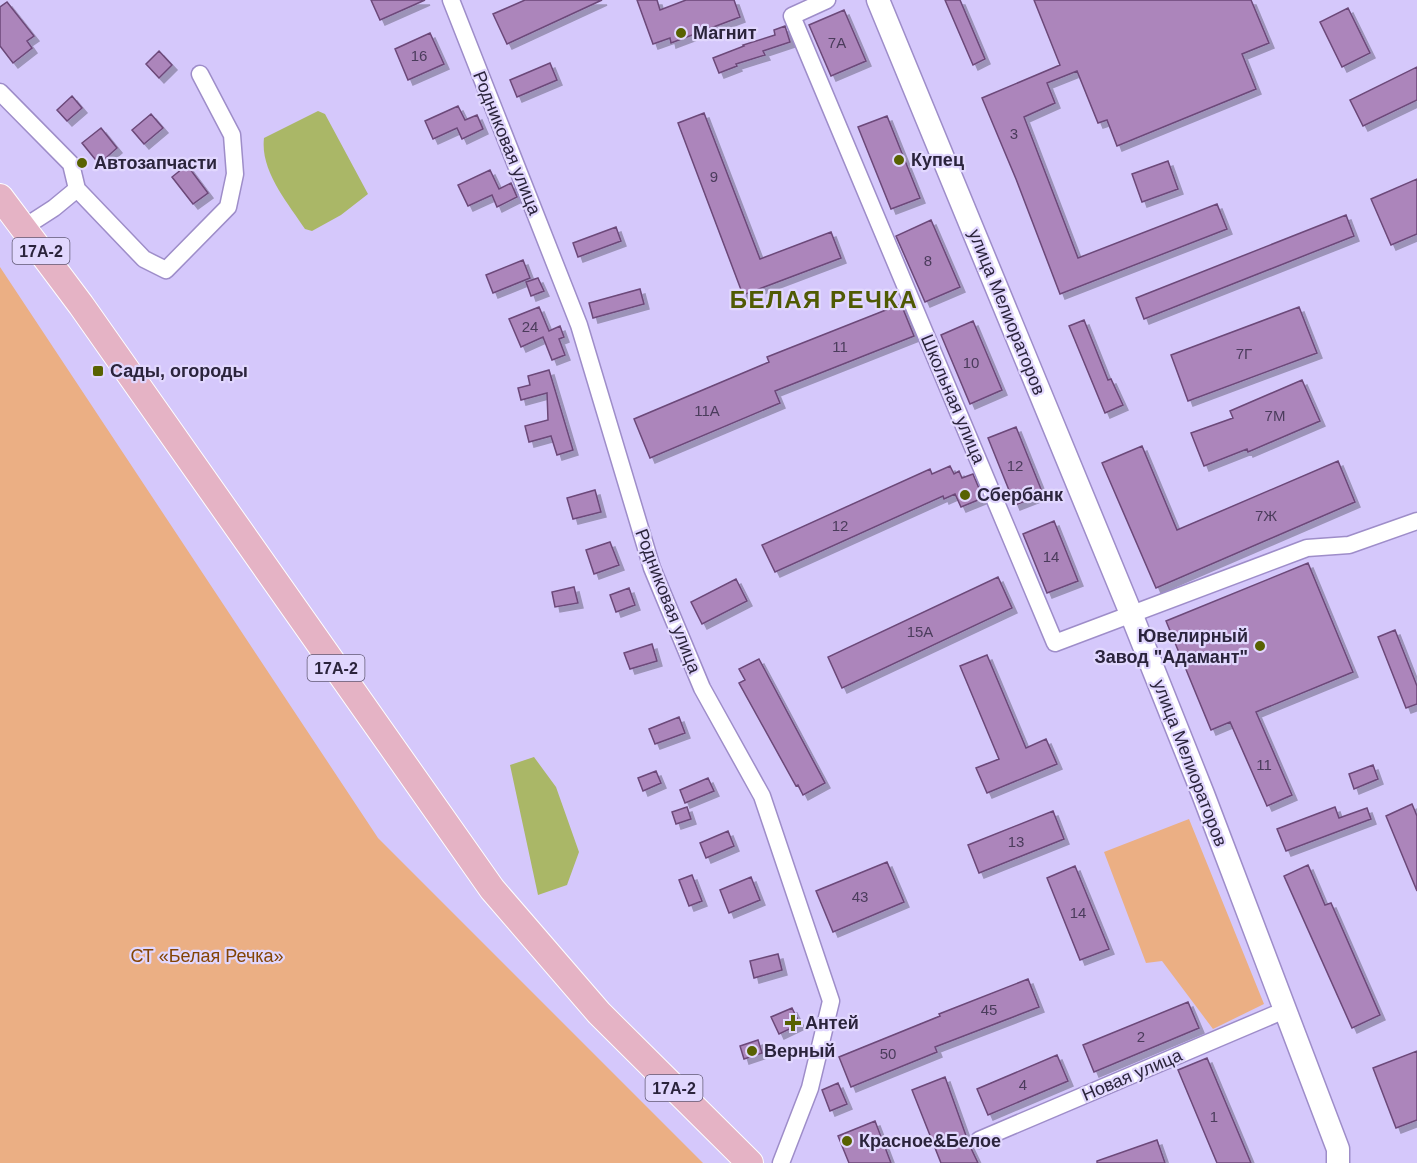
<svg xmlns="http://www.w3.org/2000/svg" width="1417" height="1163" font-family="Helvetica,sans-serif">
  <defs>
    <filter id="shadow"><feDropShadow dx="5" dy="5" stdDeviation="0" flood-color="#0004"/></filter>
  </defs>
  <rect width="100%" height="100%" fill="#d5c8fb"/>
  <path fill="#ebaf84" d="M0,267L378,838L703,1163H0Z
    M1189,819L1264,1004L1213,1029L1162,961L1146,963L1104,852Z"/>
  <path fill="#aab767" d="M318,111L325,114L368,194L341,215L312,231L305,229C288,203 260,171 264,138Z
    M534,757L556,787L579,852L567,885L538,895L510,765Z"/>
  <path fill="#ac85bb" stroke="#6c4879" stroke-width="1.5" filter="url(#shadow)" d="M371,0H425L380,20Z
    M525,0H602L507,44L493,14Z
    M637,0H657L660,10L686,0H734L740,17L671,43L670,38L653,44Z
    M945,0H960L985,59L973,65Z
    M1034,0H1251L1269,43L1242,54L1256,89L1117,146L1107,120L1098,123L1077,71L1047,83L1055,103L1024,117L1078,258L1217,204L1227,229L1060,294L1016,179L982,98L1060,65Z
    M7,2L34,36L27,41L32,48L13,63L0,46V7Z
    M1348,8L1370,53L1342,67L1320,22Z
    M844,10L866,61L831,76L809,25Z
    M785,26L790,42L763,51L765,55L736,64L737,66L719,73L713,58L744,46L743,45L775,35L774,30Z
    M430,33L444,64L408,80L395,49Z
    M159,51L172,65L159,78L146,64Z
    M550,63L557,80L517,97L510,80Z
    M1417,67V100L1363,126L1350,100Z
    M72,96L82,108L67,121L57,110Z
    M458,106L465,120L477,115L483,129L462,139L457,128L433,139L425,121Z
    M704,113L760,259L831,232L841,258L743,295L678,123Z
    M151,114L163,128L144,144L132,130Z
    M887,116L920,198L891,209L858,127Z
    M101,128L117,148L99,164L82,143Z
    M1168,161L1178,189L1142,202L1132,174Z
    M187,165L208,193L193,204L172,177Z
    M490,170L499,189L511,183L517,197L497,207L492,195L468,206L458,185Z
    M1417,179V234L1391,245L1371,199Z
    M1346,215L1354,236L1144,319L1136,298Z
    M931,220L960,287L925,302L896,236Z
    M616,227L621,241L578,257L573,243Z
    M523,260L530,278L493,293L486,275Z
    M538,278L544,291L531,296L526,282Z
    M640,289L644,304L593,318L589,303Z
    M901,304L914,336L775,391L780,403L650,458L634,419L769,362L767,357Z
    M539,307L549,331L560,326L564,337L559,339L565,355L552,360L543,337L521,347L509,319Z
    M1299,307L1317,353L1188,401L1171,355Z
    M1084,320L1108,380L1111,379L1123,405L1105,413L1069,326Z
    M973,321L1002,390L970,404L941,335Z
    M549,370L573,450L557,455L551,436L529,442L525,426L548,420L547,393L521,400L518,388L530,385L528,376Z
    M1302,380L1320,421L1248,452L1247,449L1204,466L1191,433L1233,418L1230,411Z
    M1016,427L1043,494L1015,505L988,438Z
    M1142,446L1177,530L1338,461L1355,502L1156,588L1102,463Z
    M950,466L954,474L959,471L962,478L973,474L983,498L961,507L955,494L944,499L943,496L775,572L762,545L930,469L932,474Z
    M595,490L601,512L573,519L567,498Z
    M1054,521L1078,581L1047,593L1023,534Z
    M610,542L619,565L594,574L586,550Z
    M1308,563L1353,672L1256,712L1292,795L1267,806L1230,722L1211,730L1166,621Z
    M998,577L1012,608L842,688L828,657Z
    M736,579L747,601L702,624L691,602Z
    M574,587L578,603L555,607L552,592Z
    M629,588L635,605L616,612L610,595Z
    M1395,630L1417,686V704L1406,708L1378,637Z
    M652,644L657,661L630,669L624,653Z
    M987,655L1026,748L1046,739L1057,764L987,793L976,768L999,759L960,666Z
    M759,659L825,783L803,795L798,785L796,786L739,683L745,680L739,669Z
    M679,717L685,733L655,744L649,729Z
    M1373,765L1378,779L1354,789L1349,774Z
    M656,771L661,783L643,791L638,778Z
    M708,778L714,791L685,803L680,790Z
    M1412,804L1417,816V891L1386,816Z
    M687,807L691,819L676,824L672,812Z
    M1335,807L1339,818L1367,808L1371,819L1286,851L1277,829Z
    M1053,811L1064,839L979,873L968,845Z
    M728,831L734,846L706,858L700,843Z
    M887,862L904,902L833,932L816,891Z
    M1308,865L1325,905L1331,903L1380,1015L1352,1028L1284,876Z
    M1075,866L1109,949L1080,960L1047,878Z
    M692,875L702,901L689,906L679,880Z
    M751,877L760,900L729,913L720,890Z
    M778,954L782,970L754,978L750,961Z
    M1028,979L1039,1007L935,1047L937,1052L851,1087L839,1057L940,1016L939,1014Z
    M1188,1002L1199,1028L1094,1072L1083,1045Z
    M792,1008L800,1024L779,1034L771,1017Z
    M758,1040L762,1053L744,1059L740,1046Z
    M1417,1051V1120L1396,1128L1373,1068Z
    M1057,1055L1068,1081L988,1115L977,1089Z
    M1207,1058L1251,1163H1217L1178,1070Z
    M945,1077L969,1144L978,1163H941L912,1090Z
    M838,1083L847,1104L830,1111L822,1090Z
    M875,1121L891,1163H849L838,1136Z
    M1157,1140L1165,1163H1097V1161Z"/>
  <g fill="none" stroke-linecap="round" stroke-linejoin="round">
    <g stroke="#9e8dc9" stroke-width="19">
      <path id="street" d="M451,0L579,325L652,568L702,688L762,796L831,1001L810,1088L781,1163
        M827,0L792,16L1055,643L1307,548L1349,545L1417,521
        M0,92L71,164L77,189L54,208L23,228
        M77,189L144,259L166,270L228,207L235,174L232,135L200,74
        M979,1140L1285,1010"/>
    </g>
    <g stroke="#9e8dc9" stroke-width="25">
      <path id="secondary" d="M878,0L1132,616L1203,794L1338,1149V1163"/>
    </g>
    <g stroke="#fff" stroke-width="28">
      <path id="primary" d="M0,197L81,305L492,889L599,1013L750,1163"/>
    </g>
    <use href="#street" stroke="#fff" stroke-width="16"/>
    <use href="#secondary" stroke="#fff" stroke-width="22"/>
    <use href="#primary" stroke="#e5b3c5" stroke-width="26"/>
  </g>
  <g fill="#586201" stroke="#e1d7fe" stroke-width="2">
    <circle cx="681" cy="33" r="6"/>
    <circle cx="899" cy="160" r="6"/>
    <circle cx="82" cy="163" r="6"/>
    <rect x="92" y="365" width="12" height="12" rx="3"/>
    <circle cx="965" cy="495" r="6"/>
    <circle cx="1260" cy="646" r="6"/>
    <path d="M790 1014h6v6h6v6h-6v6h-6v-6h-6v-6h6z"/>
    <circle cx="752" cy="1051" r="6"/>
    <circle cx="847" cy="1141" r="6"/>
  </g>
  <g text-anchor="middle" stroke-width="4.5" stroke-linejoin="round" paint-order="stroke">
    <g font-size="15" fill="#4b3c5c">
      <text x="837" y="48">7А</text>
      <text x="419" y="61">16</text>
      <text x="1014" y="139">3</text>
      <text x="714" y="182">9</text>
      <text x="928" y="266">8</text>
      <text x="530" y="332">24</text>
      <text x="840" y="352">11</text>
      <text x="1244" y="359">7Г</text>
      <text x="971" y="368">10</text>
      <text x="707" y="416">11А</text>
      <text x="1275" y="421">7М</text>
      <text x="1015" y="471">12</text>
      <text x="1266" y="521">7Ж</text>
      <text x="840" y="531">12</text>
      <text x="1051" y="562">14</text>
      <text x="920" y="637">15А</text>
      <text x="1264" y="770">11</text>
      <text x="1016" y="847">13</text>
      <text x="860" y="902">43</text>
      <text x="1078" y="918">14</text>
      <text x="989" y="1015">45</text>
      <text x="1141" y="1042">2</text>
      <text x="888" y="1059">50</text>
      <text x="1023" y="1090">4</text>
      <text x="1214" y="1122">1</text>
    </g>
    <g fill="#e1d7fe" stroke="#625a76" stroke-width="1.5">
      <rect x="12.5" y="238" width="57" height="26" rx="4.5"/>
      <rect x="307.5" y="655" width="57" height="26" rx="4.5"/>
      <rect x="645.5" y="1075" width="57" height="26" rx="4.5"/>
    </g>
    <g font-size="16" font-weight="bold" fill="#2b243c">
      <text x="41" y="257">17А-2</text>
      <text x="336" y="674">17А-2</text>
      <text x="674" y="1094">17А-2</text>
    </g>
    <g font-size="18" font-weight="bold" fill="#2b243c" stroke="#e1d7fe" text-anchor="start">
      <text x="693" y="39">Магнит</text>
      <text x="911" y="166">Купец</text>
      <text x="94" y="169">Автозапчасти</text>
      <text x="110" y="377">Сады, огороды</text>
      <text x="977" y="501">Сбербанк</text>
      <text x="1248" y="642" text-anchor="end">Ювелирный<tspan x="1248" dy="21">Завод "Адамант"</tspan></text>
      <text x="805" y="1029">Антей</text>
      <text x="764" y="1057">Верный</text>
      <text x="859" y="1147">Красное&amp;Белое</text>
    </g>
    <g font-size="18" fill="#2b243c" stroke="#e1d7fe">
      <text transform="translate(507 143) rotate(68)" y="6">Родниковая улица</text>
      <text transform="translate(1007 312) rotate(68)" y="6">улица Мелиораторов</text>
      <text transform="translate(953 399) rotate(67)" y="6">Школьная улица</text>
      <text transform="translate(668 601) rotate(69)" y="6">Родниковая улица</text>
      <text transform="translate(1190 763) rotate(69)" y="6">улица Мелиораторов</text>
      <text transform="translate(1132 1075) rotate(-23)" y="6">Новая улица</text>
    </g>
    <g font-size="18" fill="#834404" stroke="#e1d7fe">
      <text x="207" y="962">СТ «Белая Речка»</text>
    </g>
    <g font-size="24" font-weight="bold" letter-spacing="1.5" fill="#505a04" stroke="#e1d7fe">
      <text x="824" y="308">БЕЛАЯ РЕЧКА</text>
    </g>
  </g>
</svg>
